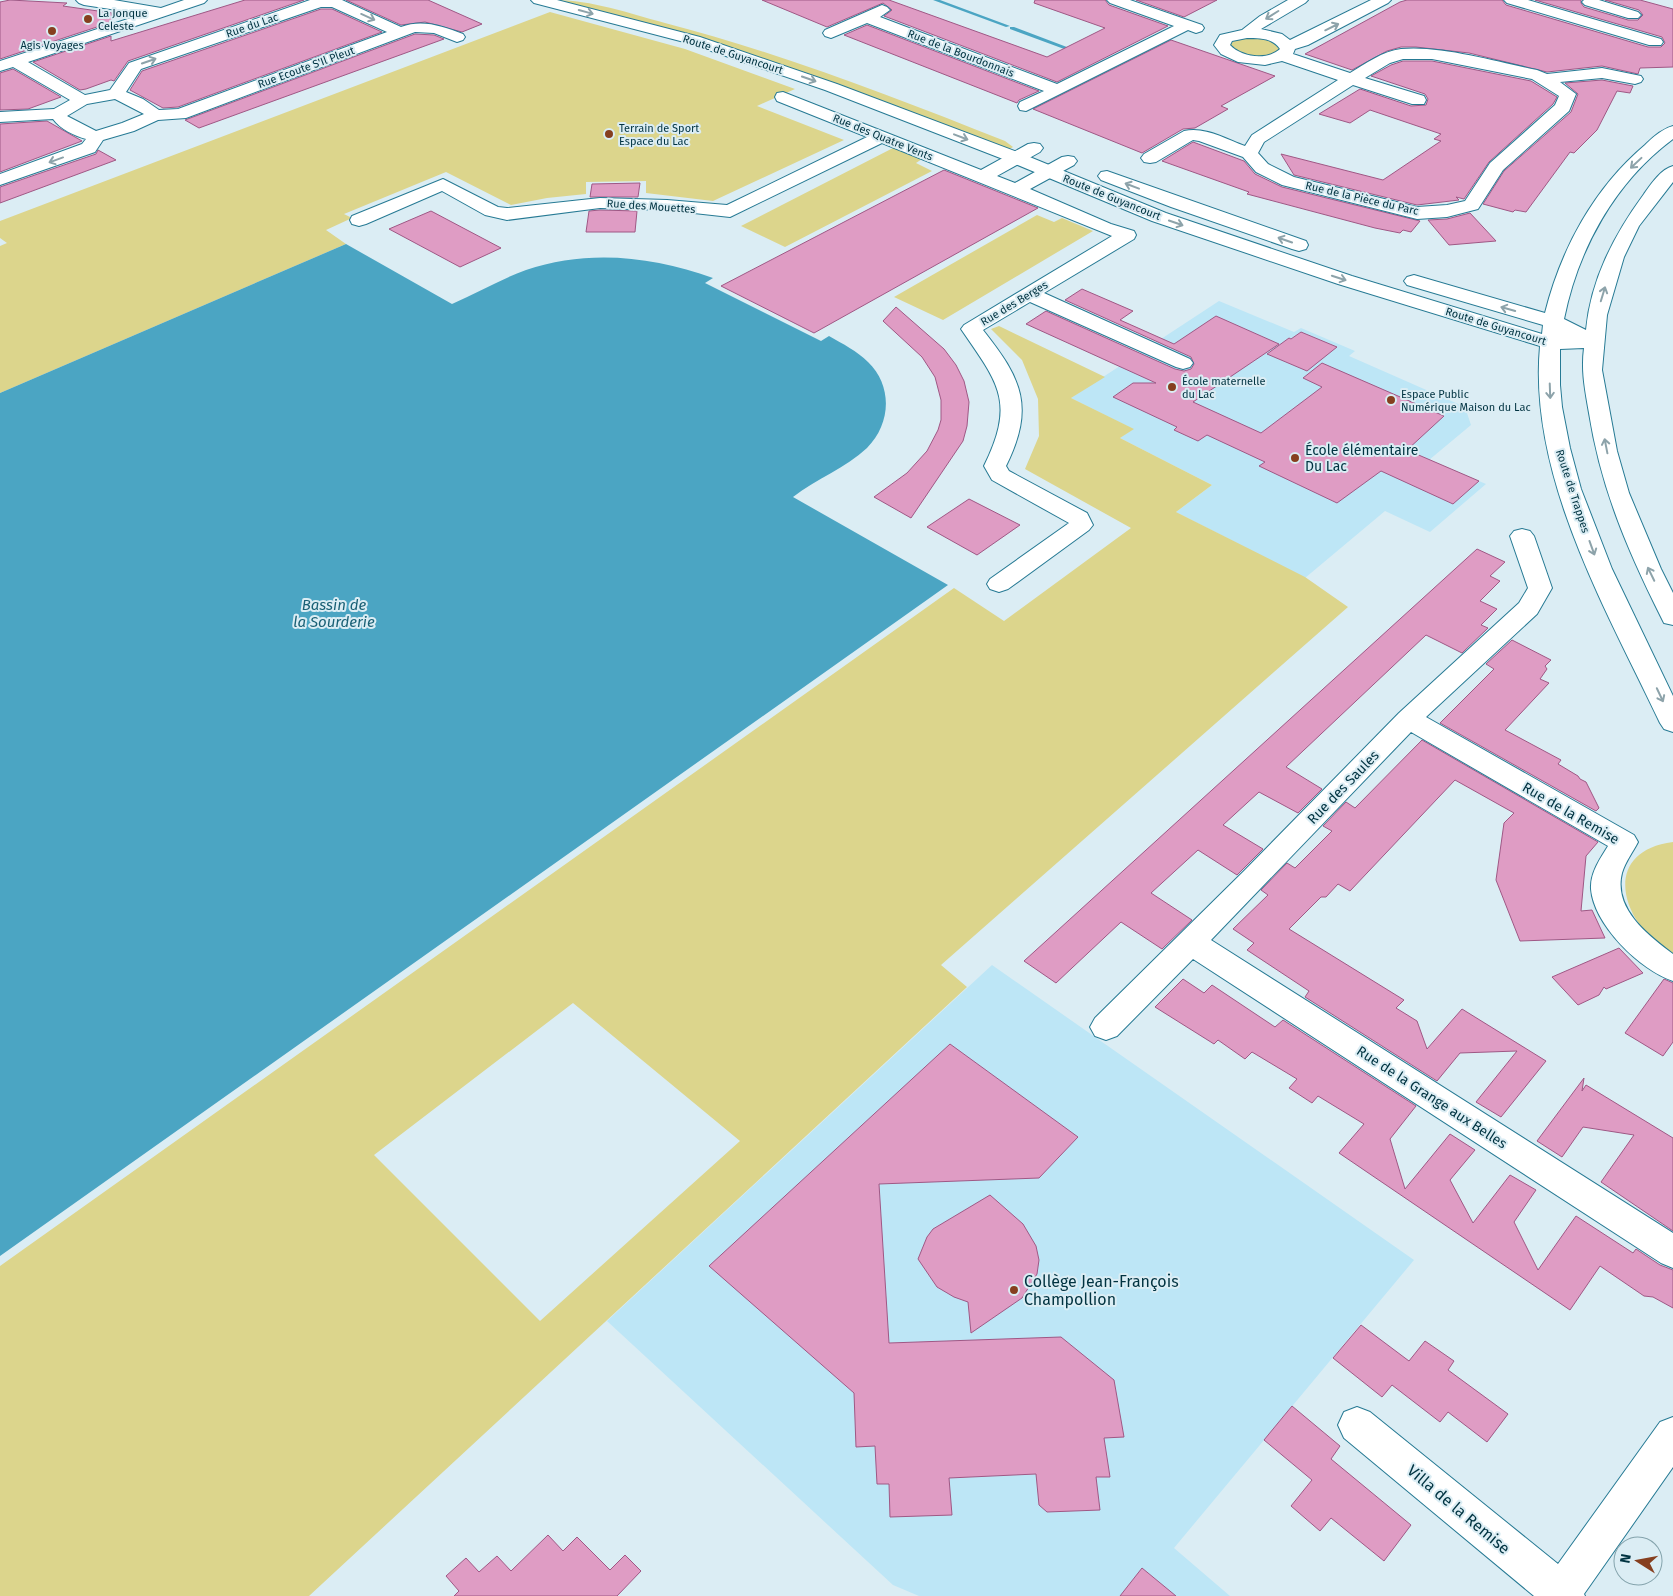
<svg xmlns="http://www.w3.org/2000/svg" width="1673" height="1596" font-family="'Fira Sans',sans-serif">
  <rect width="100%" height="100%" fill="#dbedf4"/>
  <path fill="#bde6f6" d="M1219,301L1294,332L1301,328L1355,351L1349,356L1465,407L1471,425L1429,460L1486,484L1430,532L1385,511L1305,578L1176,512L1212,485L1120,438L1133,429L1071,398Z
    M992,965L1414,1260L1174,1548L1230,1596H919L893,1585L607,1321Z"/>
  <path fill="#dcd58c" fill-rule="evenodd" d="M554,0C592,0 628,13 665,23C781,53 894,97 1005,141L1013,147L1008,150L814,76L755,56Z
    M550,12L685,49L795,89L757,106L844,140L713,201L646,193V181L586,182V194L547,198L511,205L446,172L344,214L352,218L326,230L346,244L0,393V246L7,243L0,238V221Z
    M1257,37L1271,41L1279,47V50C1267,62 1240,57 1230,45L1235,39Z
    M893,148L922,159L916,163L932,171L785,247L741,226Z
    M1037,215L1054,222L1062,218L1093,231L943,320L894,297Z
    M999,326L1105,377L1071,398L1134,429L1120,438L1212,485L1176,512L1305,577L1348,607L941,965L967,987L309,1596H0V1266L954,588L1004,621L1131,528L1025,469L1039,436L1038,399L1022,360L991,329ZM573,1003L740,1141L540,1321L374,1155Z
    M1673,842V954C1623,928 1597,852 1673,842Z"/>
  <path fill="#4ba5c3" d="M346,244L452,304C477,293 501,279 526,270C587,249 653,256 713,278L705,283L821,341L829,336C843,344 857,351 868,362C893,386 891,424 867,448C846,468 816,479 793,497L948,585L0,1256V393Z"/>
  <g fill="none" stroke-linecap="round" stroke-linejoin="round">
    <path fill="#4ba5c3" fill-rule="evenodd" d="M933,0H940L1010,26L1006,27Z
      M1010,27H1014L1080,52L1075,53L1010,29Z"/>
  </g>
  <path fill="#df9cc4" stroke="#9f5885" d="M10,0L67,3L63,6L112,13V22L0,59V2Z
    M245,0H304L128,61L114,81L111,80L86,89L80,90L33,62L111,36V41Z
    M346,0H428L482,24L462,32L425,22L401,25Z
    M762,0H889L1047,57L1105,28L1034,3L1035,0H1105L1109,5L1168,26L1057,82L884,16L892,10L883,3L827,27Z
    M1136,0H1217L1184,17Z
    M1407,0H1502L1506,5L1648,47H1661L1665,43L1662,37L1535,0H1581V3L1584,7L1628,20H1638L1643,15L1639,10L1605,0H1640L1673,9V67L1640,68L1638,74L1602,66L1547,72L1469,53L1416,47H1401L1387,51L1352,70L1305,54L1400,2Z
    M321,9H332L382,32L178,107L163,108L130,90L142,71Z
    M867,25L1039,91L1019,100L1017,103L844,35Z
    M415,34L434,35L444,39L199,128L185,120Z
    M1171,40L1275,76L1221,106L1228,109L1195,128L1183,129L1142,153L1033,109Z
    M1403,61H1432L1531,81L1557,97L1553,104L1489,162L1464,199L1456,197L1459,200L1417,205L1294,175L1281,154L1383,180L1441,141L1434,139L1441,134L1370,110L1350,123L1319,114L1360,89L1411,106L1426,105L1428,99L1425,94L1371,76L1391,65Z
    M13,69L61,97L28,109L0,110V73Z
    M1602,80L1633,86L1630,93L1617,91L1597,130L1574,153L1570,152L1526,212L1515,210L1513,212L1483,204L1504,171L1571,112L1578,94L1565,83Z
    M47,121L82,141L0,172V124Z
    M1193,142L1244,161L1255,174L1282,187L1420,221L1411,232L1403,230L1400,233L1375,228L1247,194L1249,192L1162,161Z
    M98,150L116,160L0,203V187L96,154Z
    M944,170L1038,208L814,333L721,286Z
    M640,183L638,197H590L592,184Z
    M600,210L637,211L635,232H586L589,211Z
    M431,211L501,248L460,267L389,229Z
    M1470,213L1496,241L1449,245L1428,220L1447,219Z
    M1082,289L1133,311L1120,320L1174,344L1216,316L1279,344L1193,402L1261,433L1322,387L1303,378L1322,363L1444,416L1407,450L1479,481L1453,504L1381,471L1337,503L1259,466L1265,462L1207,435L1198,441L1174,430L1177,427L1113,397L1133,383H1156L1026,324L1046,311L1175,369L1184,371L1191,369L1194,364L1191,357L1065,300Z
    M896,307L944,349L956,365L964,381L969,402L967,426L963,441L911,518L874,497L907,473L927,451L938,430L941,420V400L935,377L922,357L883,321Z
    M1301,332L1337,347L1307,371L1267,354L1289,338L1291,339Z
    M969,499L1020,525L977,555L927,527Z
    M1477,549L1505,562L1490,576L1500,581L1480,601L1497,609L1481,625L1488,628L1462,653L1426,635L1286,767L1322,789L1298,813L1259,792L1223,825L1263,849L1237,875L1198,850L1151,893L1192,920L1162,949L1121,922L1056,983L1024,961Z
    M1512,640L1551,660L1545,666L1547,669L1540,679L1549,683L1505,730L1561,760L1558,764L1578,776L1580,779L1586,782L1599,808L1596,811L1440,723L1494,669L1486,664Z
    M1422,740L1598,842L1586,856L1581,911L1592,910L1605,938L1520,941L1496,880L1504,823L1514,813L1455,780L1350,891L1338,884L1326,897H1321L1289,929L1404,1000L1396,1008L1417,1021L1427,1049L1462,1009L1546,1061L1501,1117L1476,1102L1517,1051L1460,1053L1437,1081L1305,997L1309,991L1247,950L1254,943L1233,929L1268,895L1261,890L1287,863L1295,868L1332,831L1323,826L1346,802L1355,808Z
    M1619,948L1643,973L1606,989L1604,987L1599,995L1578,1005L1552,977Z
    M1183,979L1204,993L1212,985L1275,1027L1283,1020L1416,1106L1390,1139L1405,1189L1450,1134L1475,1150L1450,1180L1473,1223L1510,1175L1536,1190L1514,1222L1538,1270L1576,1216L1633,1253L1636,1249L1660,1265L1673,1270V1308L1653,1297L1644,1296L1600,1266L1570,1310L1339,1153L1364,1124L1318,1096L1312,1103L1289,1088L1297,1079L1252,1052L1245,1059L1218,1040L1214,1044L1155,1007Z
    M1664,979L1673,983V1042L1663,1056L1625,1033Z
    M950,1044L1078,1137L1039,1178L879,1184L889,1343L1061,1337L1114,1380L1124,1437L1104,1438L1110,1477H1096L1100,1510L1047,1512L1039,1505L1036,1474L949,1478L952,1515L890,1517L889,1484H877L875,1446L856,1447L854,1393L709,1266Z
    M1584,1078L1582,1091L1586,1085L1673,1138V1231L1601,1182L1634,1135L1583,1127L1562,1157L1537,1141Z
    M990,1195L1023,1224L1036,1246L1039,1260L1037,1274L1022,1298L971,1333L968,1302L954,1297L937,1287L918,1259L927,1237L933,1229Z
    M1361,1325L1409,1361L1425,1341L1454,1361L1448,1370L1508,1414L1487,1442L1448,1412L1440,1422L1392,1385L1382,1397L1333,1358Z
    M1292,1406L1340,1446L1331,1459L1411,1525L1384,1561L1331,1518L1320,1531L1291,1506L1312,1480L1264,1440Z
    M548,1535L563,1551L577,1537L610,1570L625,1555L641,1571L617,1596H454L459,1591L446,1576L466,1558L479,1572L497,1556L511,1571Z
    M1142,1568L1176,1596H1120Z"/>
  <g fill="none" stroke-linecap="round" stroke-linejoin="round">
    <g stroke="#267a94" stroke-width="2">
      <path id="minor" d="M76,0H114L161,8L184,0H207L204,3L28,62L85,95L110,90L129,63L310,0H342L401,27C422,19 442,26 463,34L465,37L463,40L457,42L434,33L415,32L186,118L158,120L134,131L103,140L95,152L0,185V174L82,144L86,139C75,136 60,129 53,119L0,122V112L54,109L70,100L13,67L0,71V61L143,14L84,5L79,3ZM321,7H332L387,32L178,109L159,110L143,99L126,92L141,69ZM115,99L144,114L122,123L96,131L67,116L87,104Z
        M1107,0H1130L1202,25L1204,28L1202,31L1196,33L1188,30L1026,111L1020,110L1018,106L1020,102L1044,91L867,23L831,38L825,36L823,33L825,30L882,5L887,7L890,10L880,17L1057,84L1174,26L1110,3Z
        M1288,0H1308L1305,3L1261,29L1282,34L1290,40L1371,0H1391L1388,3L1308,45L1295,49L1293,54L1350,73C1365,64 1383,51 1401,49C1440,45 1498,62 1537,70L1547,74L1602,68L1641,76L1643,79L1641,82L1635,84L1602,78L1560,82L1576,94L1569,111L1503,170L1478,209L1447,217L1417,219L1282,185L1256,172L1243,157L1199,141L1193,140L1156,162L1150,163L1144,162L1141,158L1144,154L1184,131C1204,126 1226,139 1245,146L1252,135L1338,80L1282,61L1265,65L1238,62L1221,54L1214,45L1220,35L1242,30L1260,16ZM1247,38C1259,38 1273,38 1280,49C1267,61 1241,57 1230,45L1232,41ZM1403,59H1432L1532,79L1559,96L1555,105L1490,163L1465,201L1447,205L1417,207L1294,177L1268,164L1258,153L1264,142L1353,85L1412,104H1424L1426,100L1424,96L1365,78L1390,63Z
        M1504,0H1528L1661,39L1663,42L1661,45H1649L1507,3Z
        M1584,0H1599L1638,12L1641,15L1638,18H1628L1585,5L1582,2Z
        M783,92L981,170L1028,144L1034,143L1040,144L1043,148L1040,152L997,176L1015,183L1062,157L1068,156L1074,157L1077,161L1074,165L1030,189L1111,224L1134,231L1136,235L1134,239L1044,293L1190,359L1193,363L1190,367L1183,369L1176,367L1030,302L983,330C1022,379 1035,407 1006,466L1009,471L1087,513L1093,525L1089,530L1008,589L999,592L990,589L987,584L990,579L1069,523L992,480L984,466C1016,401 998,383 961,329L964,325L1112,236L882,143L730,217L667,210L600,208L507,220L485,215L442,191L366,224L359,226L352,224L350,220L352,216L443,179L498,207L507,208L600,198L667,200L727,205L867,137L777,101L775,97L777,93Z
        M1522,529L1530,531L1534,536L1552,588L1537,614L1426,717L1634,835L1638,842C1633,852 1625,862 1622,873C1613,909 1648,935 1673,954V981C1640,970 1594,925 1591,889C1590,873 1600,859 1608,846L1411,732L1211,940L1673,1233V1268L1661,1263L1193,959L1117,1036L1106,1040L1095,1036L1090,1027L1095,1018L1244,871L1399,713L1519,603L1528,588L1510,536L1514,531Z
        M1357,1407L1370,1412L1558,1564L1660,1422L1673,1417V1467L1584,1594L1585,1596H1534L1344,1438L1338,1425L1344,1412Z"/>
    </g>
    <g stroke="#267a94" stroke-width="2">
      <path id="major" d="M531,0H557L700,37L837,84L1020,153L1166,213L1352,276L1542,334L1543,325L1407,285L1404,281L1407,277L1414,275L1545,313C1561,249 1594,188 1645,145C1653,137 1662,129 1673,126V139C1615,182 1578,249 1564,319L1586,330C1591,279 1614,235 1644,194C1651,184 1661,169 1673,166V182L1639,226L1624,257L1607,315L1602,370L1617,451L1629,493L1661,569L1673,593V625L1664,623L1661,617C1627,549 1601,488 1589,413C1585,390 1581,371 1584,348L1560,349V385L1562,407L1570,448L1581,489L1612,569L1673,696V732L1664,729L1660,723C1606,609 1528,476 1540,346L1338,284L1152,221L1008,161L825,90L688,43L534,3Z
        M1107,171L1306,241L1308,245L1306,249L1299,251L1292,249L1171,207L1101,180L1098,176L1101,172Z"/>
    </g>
    <use href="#minor" fill="#fff" fill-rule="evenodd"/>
    <use href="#major" fill="#fff" fill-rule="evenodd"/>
  </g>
  <defs><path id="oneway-shaft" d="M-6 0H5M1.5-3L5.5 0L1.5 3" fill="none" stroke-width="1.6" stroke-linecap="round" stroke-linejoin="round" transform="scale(1.25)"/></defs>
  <g stroke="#8da3aa">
    <use href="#oneway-shaft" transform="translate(586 12) rotate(15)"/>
    <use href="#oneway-shaft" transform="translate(1272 15) rotate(148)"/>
    <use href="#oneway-shaft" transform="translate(368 17) rotate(24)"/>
    <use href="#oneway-shaft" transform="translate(1332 27) rotate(-26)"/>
    <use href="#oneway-shaft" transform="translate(149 61) rotate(-19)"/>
    <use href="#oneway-shaft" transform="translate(809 79) rotate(19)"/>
    <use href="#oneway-shaft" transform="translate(961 137) rotate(21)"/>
    <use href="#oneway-shaft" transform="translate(56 160) rotate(160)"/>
    <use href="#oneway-shaft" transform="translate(1636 163) rotate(137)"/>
    <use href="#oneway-shaft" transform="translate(1132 186) rotate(-159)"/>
    <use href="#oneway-shaft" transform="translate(1176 223) rotate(19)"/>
    <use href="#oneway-shaft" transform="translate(1285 240) rotate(-161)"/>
    <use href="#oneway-shaft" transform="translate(1339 278) rotate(18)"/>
    <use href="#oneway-shaft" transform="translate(1603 294) rotate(-73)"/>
    <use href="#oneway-shaft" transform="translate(1508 309) rotate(-164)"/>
    <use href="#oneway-shaft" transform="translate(1550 391) rotate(88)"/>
    <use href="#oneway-shaft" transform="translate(1606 446) rotate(-101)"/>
    <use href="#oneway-shaft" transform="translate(1592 548) rotate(70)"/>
    <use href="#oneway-shaft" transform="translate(1651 574) rotate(-116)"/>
    <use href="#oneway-shaft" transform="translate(1660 695) rotate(65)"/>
  </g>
  <g fill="#863f1f" stroke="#dbedf4" stroke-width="2">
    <circle cx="88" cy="19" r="5"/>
    <circle cx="52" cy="31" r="5"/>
    <circle cx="609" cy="134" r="5"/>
    <circle cx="1172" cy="387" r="5"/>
    <circle cx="1391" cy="400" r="5"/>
    <circle cx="1295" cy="458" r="5"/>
    <circle cx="1014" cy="1290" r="5"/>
  </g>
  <g text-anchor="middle" stroke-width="4" stroke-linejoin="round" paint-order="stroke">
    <g font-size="11" fill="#013341" stroke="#dbedf4" text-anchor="start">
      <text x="98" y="17">La Jonque<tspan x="98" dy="13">Celeste</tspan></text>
      <text x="52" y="49" text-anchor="middle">Agis Voyages</text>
      <text x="619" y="132">Terrain de Sport<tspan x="619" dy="13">Espace du Lac</tspan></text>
      <text x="1182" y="385">École maternelle<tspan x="1182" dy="13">du Lac</tspan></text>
      <text x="1401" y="398">Espace Public<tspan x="1401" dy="13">Numérique Maison du Lac</tspan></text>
    </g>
    <g font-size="11" fill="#013341" stroke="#dbedf4">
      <text transform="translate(252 25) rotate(-19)" y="4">Rue du Lac</text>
      <text transform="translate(961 53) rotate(21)" y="4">Rue de la Bourdonnais</text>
      <text transform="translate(733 54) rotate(18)" y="4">Route de Guyancourt</text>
      <text transform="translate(306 67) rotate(-20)" y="4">Rue Ecoute S'Il Pleut</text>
      <text transform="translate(883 137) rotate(22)" y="4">Rue des Quatre Vents</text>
      <text transform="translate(1112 197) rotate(22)" y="4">Route de Guyancourt</text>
      <text transform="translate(1362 198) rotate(13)" y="4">Rue de la Pièce du Parc</text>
      <text transform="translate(651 206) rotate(4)" y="4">Rue des Mouettes</text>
      <text transform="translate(1014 303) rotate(-31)" y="4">Rue des Berges</text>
      <text transform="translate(1496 326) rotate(17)" y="4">Route de Guyancourt</text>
      <text transform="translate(1573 491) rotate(72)" y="4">Route de Trappes</text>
    </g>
    <g font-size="14" fill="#013341" stroke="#dbedf4" text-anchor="start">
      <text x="1305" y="455">École élémentaire<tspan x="1305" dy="16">Du Lac</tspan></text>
    </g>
    <g font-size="14" fill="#013341" stroke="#dbedf4">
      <text transform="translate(1343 787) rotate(-46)" y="5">Rue des Saules</text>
      <text transform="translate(1571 813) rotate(30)" y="5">Rue de la Remise</text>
      <text transform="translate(1432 1097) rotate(33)" y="5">Rue de la Grange aux Belles</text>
    </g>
    <g font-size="15" font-style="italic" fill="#196075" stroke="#dbedf4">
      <text x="334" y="610">Bassin de<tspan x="334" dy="17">la Sourderie</tspan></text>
    </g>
    <g font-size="16" fill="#013341" stroke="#dbedf4" text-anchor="start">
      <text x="1024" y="1287">Collège Jean-François<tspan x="1024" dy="18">Champollion</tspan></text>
    </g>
    <g font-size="16" fill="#013341" stroke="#dbedf4">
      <text transform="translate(1459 1509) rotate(40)" y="6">Villa de la Remise</text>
    </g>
  </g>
  <g transform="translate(1638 1561) rotate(281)"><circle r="24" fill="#dbedf4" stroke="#84a3ac"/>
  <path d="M0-4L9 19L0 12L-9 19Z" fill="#863f1f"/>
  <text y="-8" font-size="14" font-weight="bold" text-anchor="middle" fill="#013341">N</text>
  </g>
</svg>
